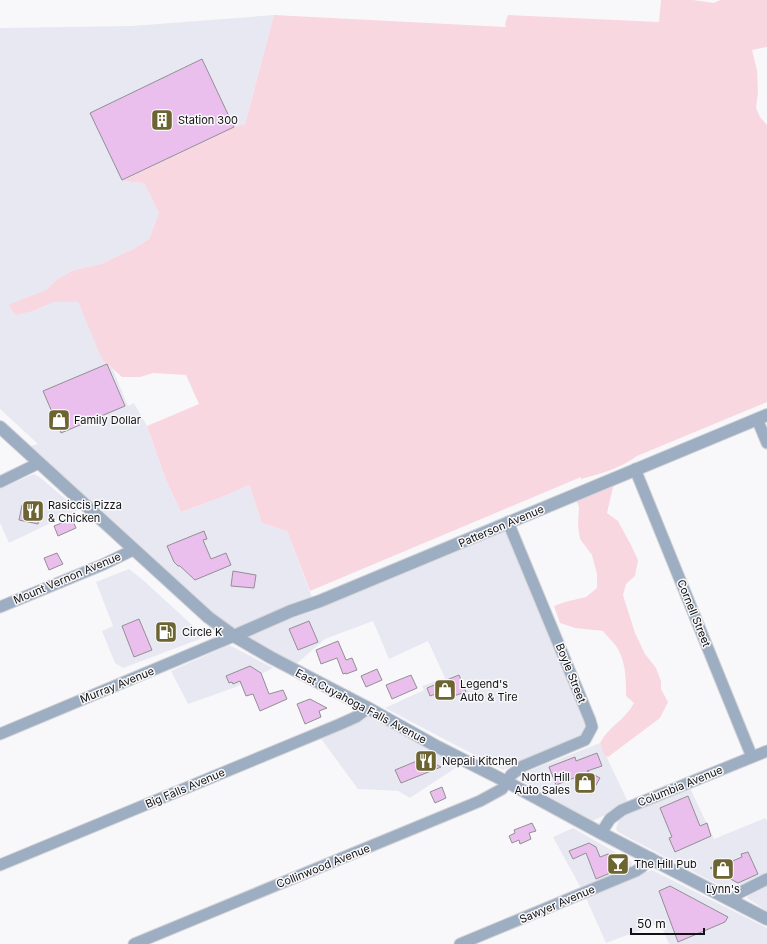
<svg xmlns="http://www.w3.org/2000/svg" width="767" height="944" font-family="Inter,sans-serif">
  <rect width="100%" height="100%" fill="#f8f8fb"/>
  <path fill="#e8e8f2" d="M274,15L245,124L237,127L123,181L144,183L159,213L149,239L133,249L101,264L74,270L57,279L46,290L8,306L33,311L54,302H78L82,312L86,310L90,314L128,406L134,403L147,426L166,480L181,512L225,496L249,485L262,523L287,531L314,603L234,636L23,448L38,444L0,409V28L131,26Z
    M34,474L41,478L78,510L9,543L0,523V488Z
    M507,526L551,641L585,719L589,729L582,737L527,762L503,770L385,708L424,690L422,686L445,678L428,641L389,659L373,621L325,639L294,666L239,636Z
    M129,569L143,580L202,634L200,639L123,668L115,663L102,631L113,626L96,582Z
    M229,645L273,668L236,687L188,704L171,671Z
    M368,711L463,763L410,798L398,791L358,789L319,736Z
    M600,743L629,804L592,821L519,779L526,772Z
    M690,788L714,839L765,818L767,821V874L730,891L618,832L616,829L620,816Z
    M573,828L632,862L631,870L582,890L553,837Z
    M652,870L767,928V944H669L660,923L606,943L585,896Z
    M767,885V911L747,898L753,890Z"/>
  <path fill="#f9d7e1" d="M661,0H693L714,3L720,0H767V47L752,50L757,70L758,92L756,108L760,117L767,125V402L637,456C621,468 600,474 581,479V477L310,591L287,531L262,523L249,485L225,496L181,512L166,480L147,426L199,404L186,375L153,373L140,377H122L102,359L78,302H54L33,311L16,315L8,305L46,290L57,279L74,270L101,264L133,249L149,239L159,213L144,183L122,181L234,127L245,124L274,15L506,27L505,24L508,15L659,22Z
    M615,479L607,513L618,521L631,545L638,560L635,576L626,584L623,595L635,633L645,654L656,668L661,681V689L668,702L660,718L608,757L604,755L600,743C609,726 625,720 634,703L626,696C626,679 626,661 616,646C612,641 607,636 603,631L575,628L560,623L554,606L565,602L586,597L597,588V574L592,555L580,539L578,526L579,507L575,497Z"/>
  <path fill="#eabeed" stroke="#929092" d="M202,59L234,127L122,180L90,113Z
    M107,364L125,406L61,433L43,391Z
    M22,505L41,509L38,524L19,520Z
    M72,519L76,528L58,536L54,526Z
    M204,531L207,539L203,540L211,559L226,553L231,565L195,580L180,566H178L174,562L167,546Z
    M57,553L63,564L49,570L44,558Z
    M233,571L256,575L254,588L231,586Z
    M139,619L152,650L134,657L122,626Z
    M309,621L318,642L298,650L289,629Z
    M338,641L346,660L352,658L357,670L346,674V673L343,674L337,658L321,664L316,650Z
    M250,666L261,673L269,694L283,690L287,699L260,711L253,694L246,696L240,681L233,684L232,682L229,683L226,676Z
    M377,669L382,680L366,687L361,676Z
    M411,675L417,688L392,699L386,685Z
    M459,675L466,692L444,699L441,692L430,696L427,688Z
    M310,699L327,708L319,711L321,717L305,724L297,704Z
    M597,753L602,766L587,771L600,778L591,794L578,787L584,774L556,785L549,767L575,757L576,761Z
    M424,758L441,767L401,783L395,770Z
    M442,787L446,798L435,803L430,792Z
    M688,796L700,826L707,823L711,836L675,852L669,838L672,837L660,808Z
    M532,823L536,831L529,833L531,839L520,844L519,840L512,843L509,836L515,833L514,830Z
    M589,843L596,847L600,857L608,854L629,865L596,879L586,853L573,859L569,851Z
    M748,852L758,874L738,883L710,868L727,861L728,863L742,857L741,854Z
    M670,886L728,917L725,922L678,942L659,891Z"/>
  <g fill="none" stroke-linecap="round" stroke-linejoin="round">
    <g stroke="#d3d3d6" stroke-width="13">
      <path id="minor" d="M757,419L767,443
        M635,469L752,757
        M0,482L39,463
        M0,607L102,565L133,550
        M0,734L234,636
        M601,833L610,819L622,810L767,751
        M0,865L338,725L356,717L368,708
        M733,901L739,893L767,879
        M134,944L480,801L502,789L511,775L523,766L585,740L592,727L590,720L508,522
        M460,944L636,871L642,867L651,858"/>
    </g>
    <g stroke="#d3d3d6" stroke-width="14">
      <path id="tertiary" d="M0,427L208,617L234,636L270,657L368,708L436,746L507,782L601,833L767,919
        M234,636L291,611L320,601L767,415"/>
    </g>
    <use href="#minor" stroke="#9dadc2" stroke-width="11"/>
    <use href="#tertiary" stroke="#9dadc2" stroke-width="12"/>
  </g>
  <defs>
    <g id="building-square" transform="scale(1.15)"><rect x="-9" y="-9" width="18" height="18" rx="4" fill="#6c6431" stroke="#f8f8fb"/><path d="M-4-6H4V6H1V3H-1V6H-4ZM-2.5-4.3h1.7v1.8h-1.7ZM.8-4.3h1.7v1.8H.8ZM-2.5-1h1.7V.8h-1.7ZM.8-1h1.7V.8H.8Z" fill="#fff"/></g>
    <g id="shop-square" transform="scale(1.15)"><rect x="-9" y="-9" width="18" height="18" rx="4" fill="#6c6431" stroke="#f8f8fb"/><path d="M-5-2.5h2.3a2.7 3.5 0 0 1 5.4 0H5L5.5 6h-11ZM-1.5-2.5h3a1.5 2.3 0 0 0-3 0Z" fill="#fff"/></g>
    <g id="restaurant-square" transform="scale(1.15)"><rect x="-9" y="-9" width="18" height="18" rx="4" fill="#6c6431" stroke="#f8f8fb"/><path d="M-5-6h1v4h1v-4h1v4h1v-4h1v5L-1.5 .5V6h-2V.5L-5-1ZM5-6V6H3V1.5H1.5Q1.5-4 5-6Z" fill="#fff"/></g>
    <g id="fuel-square" transform="scale(1.15)"><rect x="-9" y="-9" width="18" height="18" rx="4" fill="#6c6431" stroke="#f8f8fb"/><path d="M-5.5-6h7V0h2V4h1.3V-2.5L3-4.5l.8-.8L6-3V5H2.5V1h-1V6h-7ZM-4.2-4.7v3.2H.2V-4.7Z" fill="#fff"/></g>
    <g id="bar-square" transform="scale(1.15)"><rect x="-9" y="-9" width="18" height="18" rx="4" fill="#6c6431" stroke="#f8f8fb"/><path d="M-6-5H6L.8 .8V4.5H3.5V6h-7V4.5H-.8V.8Z" fill="#fff"/></g>
  </defs>
  <g fill-rule="evenodd">
    <use href="#building-square" x="162" y="120"/>
    <use href="#shop-square" x="59" y="420"/>
    <use href="#restaurant-square" x="33" y="511"/>
    <use href="#fuel-square" x="166" y="632"/>
    <use href="#shop-square" x="445" y="690"/>
    <use href="#restaurant-square" x="426" y="761"/>
    <use href="#shop-square" x="585" y="783"/>
    <use href="#bar-square" x="618" y="864"/>
    <use href="#shop-square" x="723" y="869"/>
  </g>
  <g text-anchor="middle" stroke-width="3" stroke-linejoin="round" paint-order="stroke">
    <g font-size="11" fill="#121213" stroke="#f8f8fb" text-anchor="start">
      <text x="178" y="124">Station 300</text>
      <text x="74" y="424">Family Dollar</text>
      <text x="48" y="509">Rasiccis Pizza<tspan x="48" dy="13">&amp; Chicken</tspan></text>
      <text x="182" y="636">Circle K</text>
      <text x="460" y="688">Legend's<tspan x="460" dy="13">Auto &amp; Tire</tspan></text>
      <text x="442" y="765">Nepali Kitchen</text>
      <text x="570" y="781" text-anchor="end">North Hill<tspan x="570" dy="13">Auto Sales</tspan></text>
      <text x="634" y="868">The Hill Pub</text>
      <text x="723" y="893" text-anchor="middle">Lynn's</text>
    </g>
    <g font-size="11" fill="#121213" stroke="#f8f8fb">
      <text transform="translate(501 526) rotate(-23)" y="4">Patterson Avenue</text>
      <text transform="translate(67 578) rotate(-23)" y="4">Mount Vernon Avenue</text>
      <text transform="translate(694 613) rotate(68)" y="4">Cornell Street</text>
      <text transform="translate(571 673) rotate(68)" y="4">Boyle Street</text>
      <text transform="translate(117 685) rotate(-22)" y="4">Murray Avenue</text>
      <text transform="translate(361 706) rotate(28)" y="4">East Cuyahoga Falls Avenue</text>
      <text transform="translate(680 786) rotate(-22)" y="4">Columbia Avenue</text>
      <text transform="translate(185 788) rotate(-23)" y="4">Big Falls Avenue</text>
      <text transform="translate(323 866) rotate(-22)" y="4">Collinwood Avenue</text>
      <text transform="translate(557 904) rotate(-23)" y="4">Sawyer Avenue</text>
    </g>
  </g>
  <path d="M631 928v6h73v-6" fill="none" stroke="#121213" stroke-width="2"/>
  <text x="637" y="928" font-size="12" fill="#121213" stroke="#f8f8fb" stroke-width="3" paint-order="stroke">50 m</text>
</svg>
